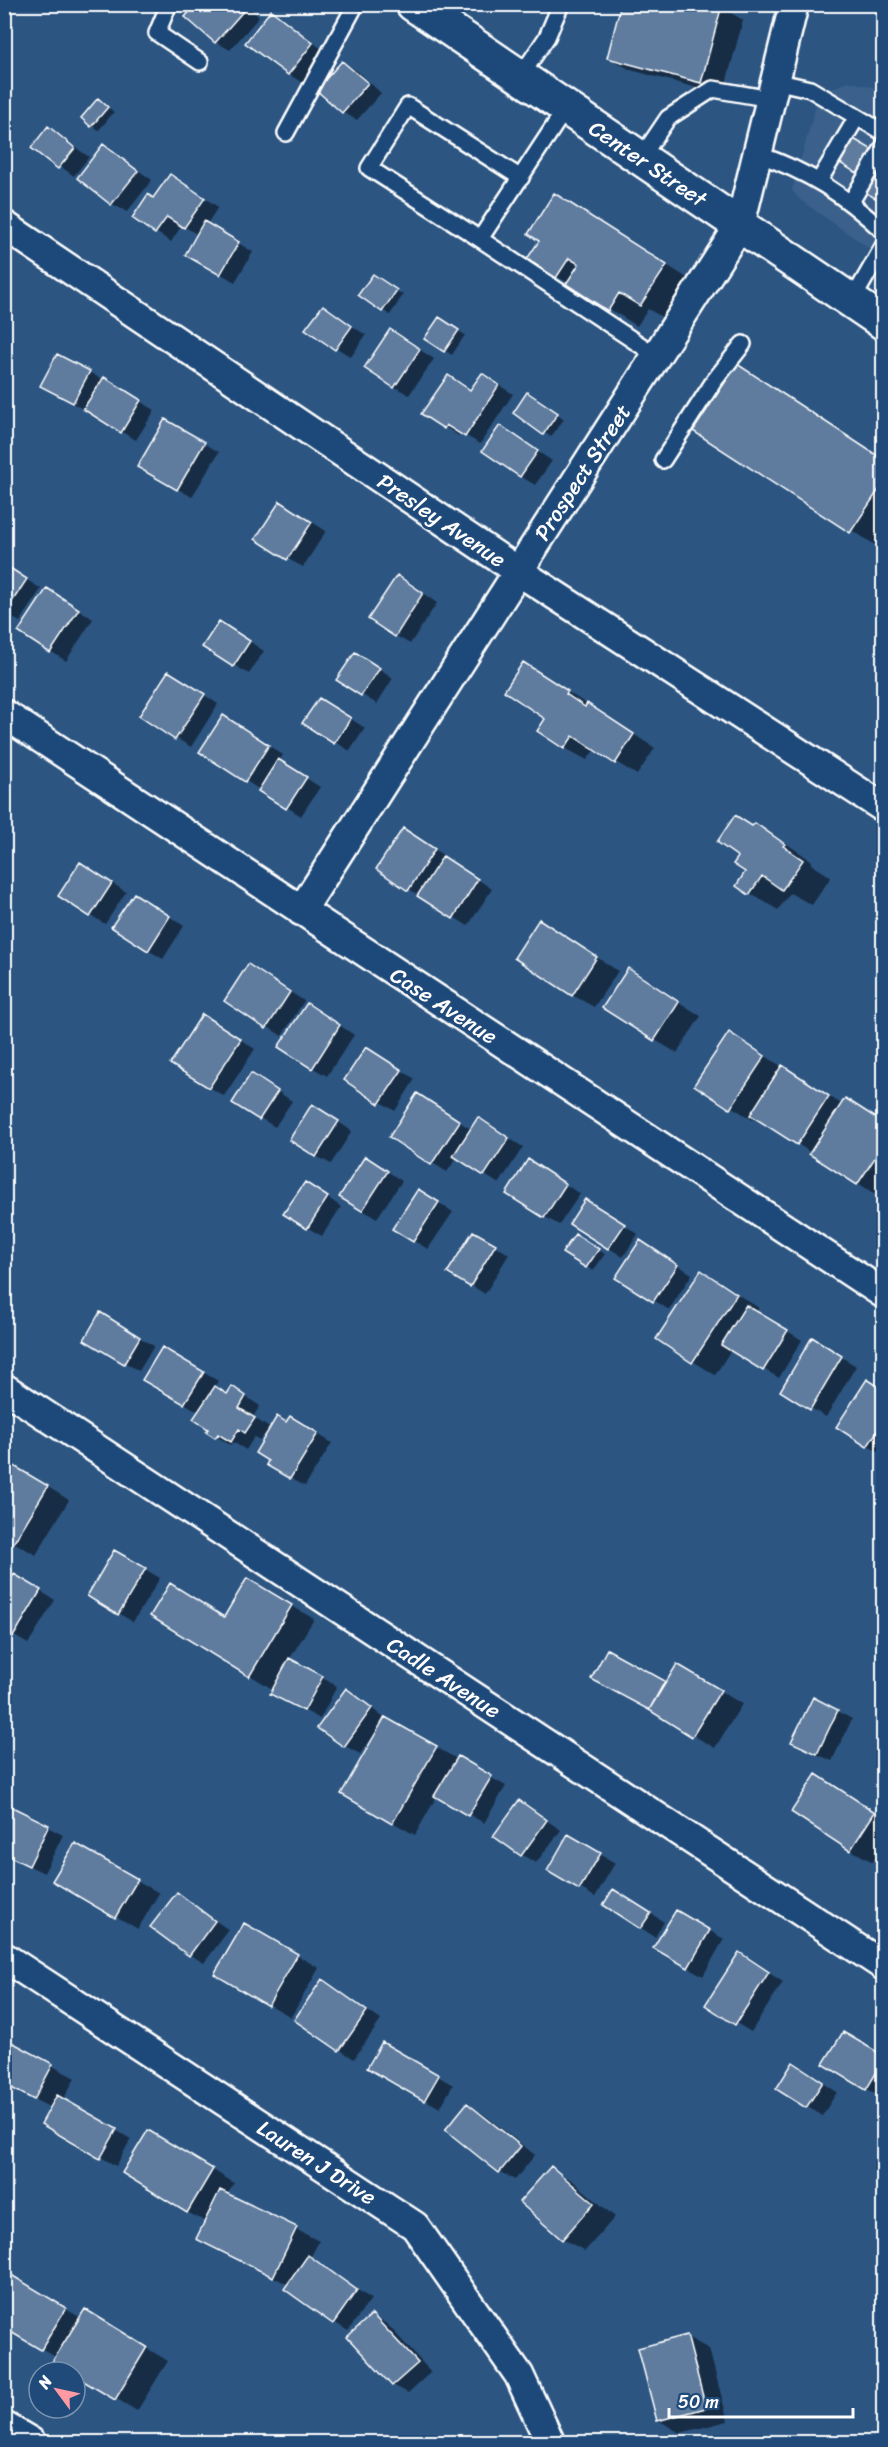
<svg xmlns="http://www.w3.org/2000/svg" width="888" height="2447" font-family="Sriracha,sans-serif">
  <rect width="100%" height="100%" fill="#2c5582"/>
  <filter id="ink" filterUnits="userSpaceOnUse"><feTurbulence type="fractalNoise" baseFrequency=".0167" numOctaves="2"/><feDisplacementMap in="SourceGraphic" scale="12" xChannelSelector="R" yChannelSelector="G"/><feConvolveMatrix kernelMatrix="1 2 1 2 8 2 1 2 1" color-interpolation-filters="sRGB"/></filter>
  <g filter="url(#ink)">
    <path fill="#3b618b" d="M849,81L883,90V258L800,200L792,190L819,95Z"/>
    <path fill="#0007" d="M198,4H245L259,17L230,50L216,42Z
      M623,4H712L721,7L743,20L723,95L631,70L609,58Z
      M271,12L326,52L303,83L288,74Z
      M342,63L357,71L381,93L357,120L342,112Z
      M98,100L114,112L99,130L92,126Z
      M48,128L89,157L74,176L33,147Z
      M104,146L152,180L127,212L112,204Z
      M185,184L218,207L207,224L253,252L235,282L187,254L198,235L182,225L171,242L134,218L154,200Z
      M584,212L695,283L670,322L648,309L637,326L529,259Z
      M380,280L403,295L390,315L360,295Z
      M323,307L366,335L351,357L307,329Z
      M446,323L465,335L452,355L427,339Z
      M405,340L434,359L409,395L395,387Z
      M89,372L155,410L136,440L57,394Z
      M483,375L513,394L480,444L461,433L459,436L423,413L476,395Z
      M766,383L884,459V543L880,548L695,431Z
      M535,398L564,419L551,437L515,413Z
      M165,421L219,452L192,497L139,467Z
      M501,427L552,461L535,485L520,476Z
      M295,511L326,531L303,567L288,559Z
      M12,570L41,589L20,622L4,613Z
      M412,586L437,603L410,644L396,636Z
      M62,598L93,619L66,661L20,632Z
      M234,631L264,651L249,674L204,646Z
      M370,662L393,678L377,704L338,680Z
      M524,664L655,748L637,775L595,749L587,760L565,748L547,719Z
      M183,681L218,704L191,747L176,738Z
      M334,708L365,728L350,751L304,723Z
      M239,726L283,755L279,761L320,787L301,816L246,781Z
      M4,810L9,812L4,818Z
      M736,817L784,842L812,861L811,864L831,877L812,905L790,893L778,910L750,893L747,872L740,856Z
      M418,838L492,889L468,926L409,889Z
      M95,872L126,892L105,924L90,915Z
      M149,903L184,926L163,959L148,950Z
      M561,934L618,971L594,1007L572,995Z
      M628,970L701,1016L677,1053L655,1040Z
      M263,974L304,1001L282,1036L226,1000Z
      M322,1013L354,1035L327,1076L313,1068Z
      M218,1025L255,1049L224,1096L209,1087Z
      M751,1047L843,1105L884,1123V1200L756,1117L753,1120L696,1085Z
      M381,1057L415,1079L395,1111L346,1080Z
      M266,1084L292,1101L275,1127L234,1102Z
      M432,1104L472,1130L493,1128L523,1147L499,1184L457,1157L447,1172L391,1137Z
      M328,1115L352,1131L331,1164L316,1156Z
      M381,1167L402,1181L377,1218L362,1210Z
      M543,1170L580,1194L559,1225L545,1217Z
      M320,1192L341,1207L322,1236L308,1228Z
      M433,1199L453,1212L428,1249L414,1241Z
      M600,1209L638,1234L623,1257L571,1223Z
      M473,1233L509,1254L485,1294L450,1272Z
      M583,1240L605,1254L593,1271L587,1267Z
      M655,1251L692,1274L669,1310L618,1277Z
      M702,1272L759,1308L756,1312L802,1340L779,1378L731,1350L715,1375L658,1339Z
      M115,1323L154,1346L139,1371L86,1339Z
      M812,1339L856,1366L826,1417L782,1391Z
      M163,1349L218,1381L214,1387L228,1395L233,1388L260,1406L253,1417L271,1429L287,1423L305,1426L332,1443L305,1486L290,1478L268,1434L266,1433L260,1440L254,1437L246,1450L233,1442L230,1445L216,1436L199,1412L145,1379Z
      M884,1390V1452L882,1454L868,1446Z
      M24,1472L69,1500L36,1555L4,1537Z
      M115,1552L160,1578L133,1622L89,1595Z
      M15,1576L55,1600L28,1644L4,1630Z
      M270,1593L314,1619L289,1660L337,1686L320,1719L287,1701L274,1690L153,1615L225,1618Z
      M608,1651L667,1684L678,1666L742,1704L715,1748L608,1686Z
      M346,1690L361,1699L385,1719L506,1786L484,1823L437,1796L415,1835L343,1794L378,1733L376,1732L360,1754L345,1746Z
      M814,1699L852,1719L832,1761L808,1750Z
      M816,1776L884,1818V1846L873,1862L851,1850Z
      M519,1802L561,1830L536,1863L522,1855Z
      M4,1805L63,1835L44,1873L4,1854Z
      M569,1836L615,1863L595,1897L549,1870Z
      M76,1845L159,1893L138,1929L55,1881Z
      M177,1894L229,1930L204,1963L190,1955Z
      M629,1899L664,1922L655,1937L641,1928Z
      M677,1912L724,1939L703,1976L655,1947Z
      M244,1925L319,1968L291,2017L216,1974Z
      M754,1963L783,1982L751,2032L707,2005Z
      M323,1981L381,2020L354,2059L296,2020Z
      M4,2040L75,2078L63,2100L131,2139L116,2166L43,2123L51,2108L4,2084Z
      M383,2044L453,2085L440,2108L369,2068Z
      M884,2058V2093L881,2097L825,2064Z
      M808,2073L837,2092L822,2116L778,2088Z
      M467,2105L482,2113L535,2155L515,2180L500,2172L447,2130Z
      M171,2144L234,2183L227,2195L319,2241L310,2258L371,2299L348,2331L334,2322L289,2285L198,2239L206,2222L187,2212Z
      M551,2168L573,2181L615,2217L585,2251L563,2239Z
      M4,2257L14,2263L7,2274L81,2318L107,2324L168,2361L137,2411L75,2374V2372H71L57,2358L4,2326Z
      M372,2316L387,2324L431,2372L408,2393L393,2385Z
      M687,2337L709,2349L728,2421L680,2433L658,2420Z"/>
    <path fill="#5e7c9f" stroke="#fff" stroke-width="1.5" d="M196,4H242L246,8L215,43L185,17Z
      M621,4L722,5L701,83L607,58Z
      M271,10L313,43L288,75L245,43Z
      M342,61L368,83L342,113L316,90Z
      M98,98L108,107L91,127L81,118Z
      M48,126L75,148L58,169L31,148Z
      M852,138L876,152L861,176L837,161Z
      M103,144L138,171L111,205L77,178Z
      M884,153V203L861,190Z
      M170,174L205,198L184,228L167,217L155,234L132,218L148,194L153,198Z
      M554,193L667,265L640,306L619,293L608,311L566,284L579,264L569,258L556,278L527,259L539,241L528,234Z
      M204,221L239,242L220,275L185,255Z
      M373,274L397,290L382,312L358,295Z
      M323,305L352,326L335,350L305,329Z
      M439,317L459,330L444,352L424,339Z
      M390,329L420,349L394,388L364,368Z
      M57,354L90,371L73,403L40,386Z
      M737,364L884,460V482L850,533L693,431Z
      M482,373L499,385L465,437L446,425L444,429L421,414L448,375L470,390Z
      M104,377L141,400L121,433L83,409Z
      M527,392L558,413L543,435L513,413Z
      M165,419L205,442L177,490L137,467Z
      M500,425L538,451L520,477L482,451Z
      M280,501L312,522L287,560L255,539Z
      M4,564L27,579L4,614Z
      M397,575L423,593L395,637L368,619Z
      M47,588L79,609L50,653L18,632Z
      M219,621L250,641L233,667L202,647Z
      M355,652L380,668L361,696L336,680Z
      M523,662L568,691L566,694L585,707L587,703L634,734L615,764L573,736L564,749L537,731L545,719L504,691Z
      M168,671L205,694L175,740L139,716Z
      M319,698L351,718L334,744L302,723Z
      M223,715L269,745L245,782L199,752Z
      M278,759L307,777L286,809L258,791Z
      M735,815L752,826L755,823L785,844L783,846L803,860L782,890L762,876L749,895L736,886L745,872L733,864L738,857L717,842Z
      M403,828L435,849L408,891L376,869Z
      M443,856L478,879L453,919L417,896Z
      M80,862L112,883L90,917L58,896Z
      M134,893L170,916L148,951L111,927Z
      M539,919L597,957L572,996L514,958Z
      M248,964L290,992L266,1029L224,1001Z
      M628,968L679,1002L654,1041L602,1008Z
      M307,1003L340,1025L312,1069L278,1047Z
      M202,1014L241,1039L209,1088L170,1064Z
      M729,1032L765,1056L730,1109L694,1085Z
      M366,1047L402,1070L379,1104L344,1080Z
      M782,1065L829,1096L797,1145L750,1115Z
      M251,1073L278,1091L259,1120L232,1103Z
      M417,1093L460,1121L431,1165L389,1137Z
      M845,1098L884,1123V1144L857,1185L809,1154Z
      M312,1104L339,1121L316,1157L289,1140Z
      M478,1117L509,1138L484,1176L453,1156Z
      M365,1156L388,1171L362,1211L339,1197Z
      M528,1159L566,1184L544,1218L506,1194Z
      M305,1182L328,1197L307,1229L283,1214Z
      M418,1189L439,1202L413,1242L392,1229Z
      M585,1199L625,1224L608,1249L569,1224Z
      M473,1231L496,1244L470,1287L447,1273Z
      M575,1234L599,1249L586,1268L562,1253Z
      M640,1240L678,1265L653,1302L615,1278Z
      M701,1270L737,1294L692,1363L656,1339Z
      M746,1305L788,1330L763,1371L721,1345Z
      M100,1312L140,1337L124,1364L84,1340Z
      M812,1337L842,1356L810,1410L780,1391Z
      M162,1347L204,1372L184,1404L142,1380Z
      M867,1379L884,1390V1421L867,1447L836,1427Z
      M215,1386L227,1394L232,1386L246,1396L239,1408L255,1418L245,1433L239,1429L231,1442L218,1434L215,1438L206,1432L208,1429L193,1419Z
      M277,1416L286,1422L290,1416L318,1433L290,1479L266,1465L268,1461L255,1453Z
      M4,1460L48,1486L13,1544L4,1539Z
      M114,1550L146,1568L118,1615L87,1596Z
      M14,1574L41,1590L13,1637L4,1632V1590Z
      M247,1578L292,1605L249,1677L150,1616L170,1583L224,1617Z
      M607,1649L665,1681L649,1710L591,1679Z
      M289,1658L323,1676L304,1711L270,1694Z
      M677,1664L721,1690L692,1737L649,1710Z
      M346,1688L372,1708L344,1747L317,1728Z
      M813,1697L838,1710L817,1754L791,1742Z
      M385,1717L437,1746L392,1824L341,1794Z
      M458,1756L492,1776L468,1816L434,1796Z
      M816,1774L875,1812L850,1851L791,1812Z
      M519,1800L547,1820L521,1856L493,1836Z
      M4,1803L49,1825L29,1866L4,1854Z
      M568,1834L601,1853L579,1890L547,1871Z
      M75,1843L138,1879L115,1918L52,1881Z
      M613,1889L651,1913L640,1929L603,1905Z
      M177,1892L215,1921L189,1956L150,1927Z
      M676,1910L710,1930L688,1968L653,1948Z
      M244,1923L298,1954L268,2006L214,1974Z
      M739,1952L769,1972L735,2025L705,2005Z
      M322,1979L367,2011L339,2051L294,2020Z
      M843,2032L884,2056V2060L866,2090L823,2064Z
      M4,2038L53,2064L34,2100L4,2084Z
      M382,2042L439,2075L424,2101L367,2068Z
      M793,2062L823,2082L806,2108L776,2089Z
      M57,2095L117,2129L100,2159L41,2124Z
      M467,2103L521,2146L499,2173L445,2130Z
      M884,2116V2132L876,2128Z
      M148,2130L213,2169L187,2213L122,2173Z
      M551,2166L594,2203L562,2240L519,2202Z
      M220,2190L297,2227L273,2277L196,2239Z
      M308,2255L357,2290L333,2324L284,2289Z
      M8,2273L66,2308L41,2350L4,2328V2279Z
      M85,2309L147,2347L115,2400L75,2376V2372H68L52,2362Z
      M372,2314L418,2363L392,2386L347,2337Z
      M687,2335L706,2408L657,2421L638,2348Z"/>
    <g fill="none" stroke-linecap="round" stroke-linejoin="round">
      <g stroke="#fff" stroke-width="20">
        <path id="service" d="M169,4L157,33L200,62
          M520,77L547,37L561,4
          M775,81L810,89L884,133
          M566,108L480,239L657,356
          M286,133L356,4
          M757,154C810,172 843,194 884,232
          M641,158L668,118L713,89L771,99
          M819,181L857,117
          M851,202L884,146
          M480,239L369,168L408,106L521,178
          M852,301L884,245
          M663,460L714,381L743,344"/>
      </g>
      <g stroke="#fff" stroke-width="33">
        <path id="minor" d="M4,225L518,571L884,808
          M4,714L884,1294
          M301,911L740,225L794,4
          M4,1388L884,1966
          M4,1957L415,2226L519,2375L550,2442
          M4,2426L31,2442"/>
      </g>
      <g stroke="#fff" stroke-width="38">
        <path id="secondary" d="M413,4L884,323"/>
      </g>
      <use href="#service" stroke="#1f4a7a" stroke-width="15"/>
      <use href="#minor" stroke="#1f4a7a" stroke-width="28"/>
      <use href="#secondary" stroke="#1f4a7a" stroke-width="33"/>
    </g>
  </g>
  <g text-anchor="middle" stroke-width="6" stroke-linejoin="round" paint-order="stroke">
    <g font-size="22" fill="#fff" stroke="#1f4a7a">
      <text transform="translate(648 163) rotate(34)" y="8">Center Street</text>
      <text transform="translate(582 472) rotate(-57)" y="8">Prospect Street</text>
      <text transform="translate(442 520) rotate(34)" y="8">Presley Avenue</text>
      <text transform="translate(444 1005) rotate(33)" y="8">Case Avenue</text>
      <text transform="translate(444 1677) rotate(33)" y="8">Cadle Avenue</text>
      <text transform="translate(317 2162) rotate(33)" y="8">Lauren J Drive</text>
    </g>
  </g>
  <rect width="888" height="2447" fill="none" stroke="#1f4a7a" stroke-width="24"/>
  <rect x="12" y="12" width="864" height="2423" fill="none" stroke="#fff" stroke-width="2" filter="url(#ink)"/>
  <g transform="translate(57 2390) rotate(303)"><circle r="28" fill="#1f4a7a" stroke="#7992af" stroke-width="1.5"/>
  <path d="M0-4.5L10 22L0 15L-10 22Z" fill="#ff9aa2"/>
  <text y="-9" font-size="16" font-weight="bold" text-anchor="middle" fill="#ffffff">N</text>
  </g>
  <path d="M669 2408v9h184v-9" fill="none" stroke="#ffffff" stroke-width="3"/>
  <text x="678" y="2408" font-size="18" fill="#ffffff" stroke="#1f4a7a" stroke-width="4.5" paint-order="stroke">50 m</text>
</svg>
